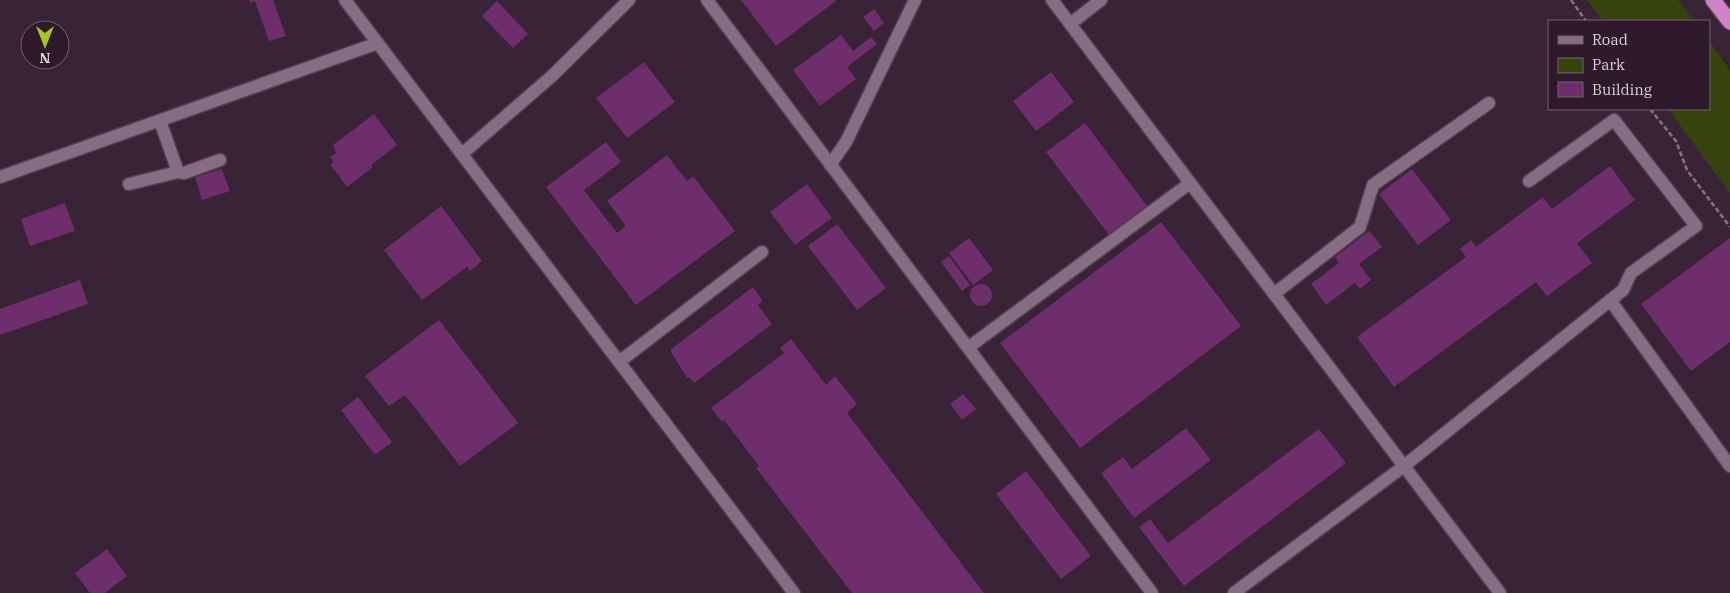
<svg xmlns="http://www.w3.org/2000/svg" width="1730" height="593" font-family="'IBM Plex Serif',serif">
  <rect width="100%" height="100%" fill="#392437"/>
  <path fill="#36430a" d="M1587,0H1678L1694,21H1603Z
    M1709,41L1730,70V193L1668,109H1709Z"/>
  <path fill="#6e2d6b" d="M249,0H273L286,36L269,41L255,1L250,3Z
    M741,0H837L776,46Z
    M497,1L528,34L513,48L482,16Z
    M874,9L884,23L874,31L863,17Z
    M841,35L853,51L871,37L877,44L847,67L856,79L820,106L793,70Z
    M644,62L675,102L627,138L596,98Z
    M1051,72L1074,102L1036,131L1013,101Z
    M374,114L397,145L371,165L373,167L347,187L330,164L334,162L330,157L336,153L333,145Z
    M1085,123L1147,206L1109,235L1046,152Z
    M606,142L621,162L584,190L617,233L626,226L607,201L667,155L687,181L693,176L735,231L636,305L546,187Z
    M1610,166L1635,200L1577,243L1592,263L1547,296L1536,282L1394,387L1357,337L1466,257L1460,249L1471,240L1476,247L1543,197L1552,209Z
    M222,169L230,191L202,200L195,177Z
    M1412,169L1451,220L1418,245L1379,194Z
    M807,184L832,218L795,245L770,212Z
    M65,203L75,231L30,246L21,219Z
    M441,206L482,261L470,271L467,267L422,300L384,250Z
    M1161,222L1241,326L1080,448L1000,343Z
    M837,224L886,288L857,310L808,246Z
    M1369,231L1382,247L1359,264L1371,280L1360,289L1355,283L1326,305L1311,284L1339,263L1335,257Z
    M969,238L993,270L973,285L949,253Z
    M1730,238V342L1691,371L1641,304Z
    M949,256L970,285L962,291L941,262Z
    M80,280L88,304L0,335V309Z
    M970 295a11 11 0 1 1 22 0a11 11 0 1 1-22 0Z
    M753,287L763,301L758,305L772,324L694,383L689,377L687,378L670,350Z
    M439,320L518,423L460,466L405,395L389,406L365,376Z
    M791,339L826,385L835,376L857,404L847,413L984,593H852L756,468L759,466L724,420L722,422L711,408L784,353L780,348Z
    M963,394L976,409L962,420L950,404Z
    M358,397L392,442L375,455L341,410Z
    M1186,428L1211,460L1134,518L1101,473L1123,457L1132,469Z
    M1319,429L1346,463L1184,586L1139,527L1150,519L1168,543Z
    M1026,471L1091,556L1061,579L996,494Z
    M107,549L127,576L105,593H90L75,573Z"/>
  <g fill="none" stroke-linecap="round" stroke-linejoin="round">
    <g stroke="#513f4f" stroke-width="15">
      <path id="minor" d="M345,0L794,593
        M707,0L1152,593
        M1052,0L1404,466L1234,593
        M1070,24L1101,0
        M160,121L178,172L184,173L220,160
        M462,154L552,76L629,0
        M830,165L846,142L915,0
        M0,177L378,43
        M129,184L178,172
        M1274,294L1360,227L1373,185L1489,103
        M1610,300L1730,466
        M969,347L1190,183
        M619,362L762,252
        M1500,593L1404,466L1623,290L1631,273L1696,226L1614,120L1529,181"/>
    </g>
    <g stroke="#513f4f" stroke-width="18">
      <path id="highway" d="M1713,0L1730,22"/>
    </g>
    <path stroke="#857383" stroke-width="2.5" stroke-dasharray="5 2.5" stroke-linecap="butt" d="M1571,0L1586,21
      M1650,109L1676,141L1687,170L1730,227"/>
    <use href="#minor" stroke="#866d83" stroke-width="12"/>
    <use href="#highway" stroke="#cf84c9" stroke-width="15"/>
  </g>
  <rect x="1548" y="20" width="162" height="90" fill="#2f1a2d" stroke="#746272"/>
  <rect x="1558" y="36" width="25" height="8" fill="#866d83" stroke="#746272"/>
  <text x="1592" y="45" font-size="15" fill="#dcceda">Road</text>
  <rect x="1558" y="58" width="25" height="15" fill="#36430a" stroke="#746272"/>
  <text x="1592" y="70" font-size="15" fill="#dcceda">Park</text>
  <rect x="1558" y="82" width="25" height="15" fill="#6e2d6b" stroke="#746272"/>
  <text x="1592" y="95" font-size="15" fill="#dcceda">Building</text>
  <g transform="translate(45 45) rotate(180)"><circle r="24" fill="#2f1a2d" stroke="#746272"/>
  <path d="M0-4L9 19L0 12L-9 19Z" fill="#a5c823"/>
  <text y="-8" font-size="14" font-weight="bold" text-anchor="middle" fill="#dcceda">N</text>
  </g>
</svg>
